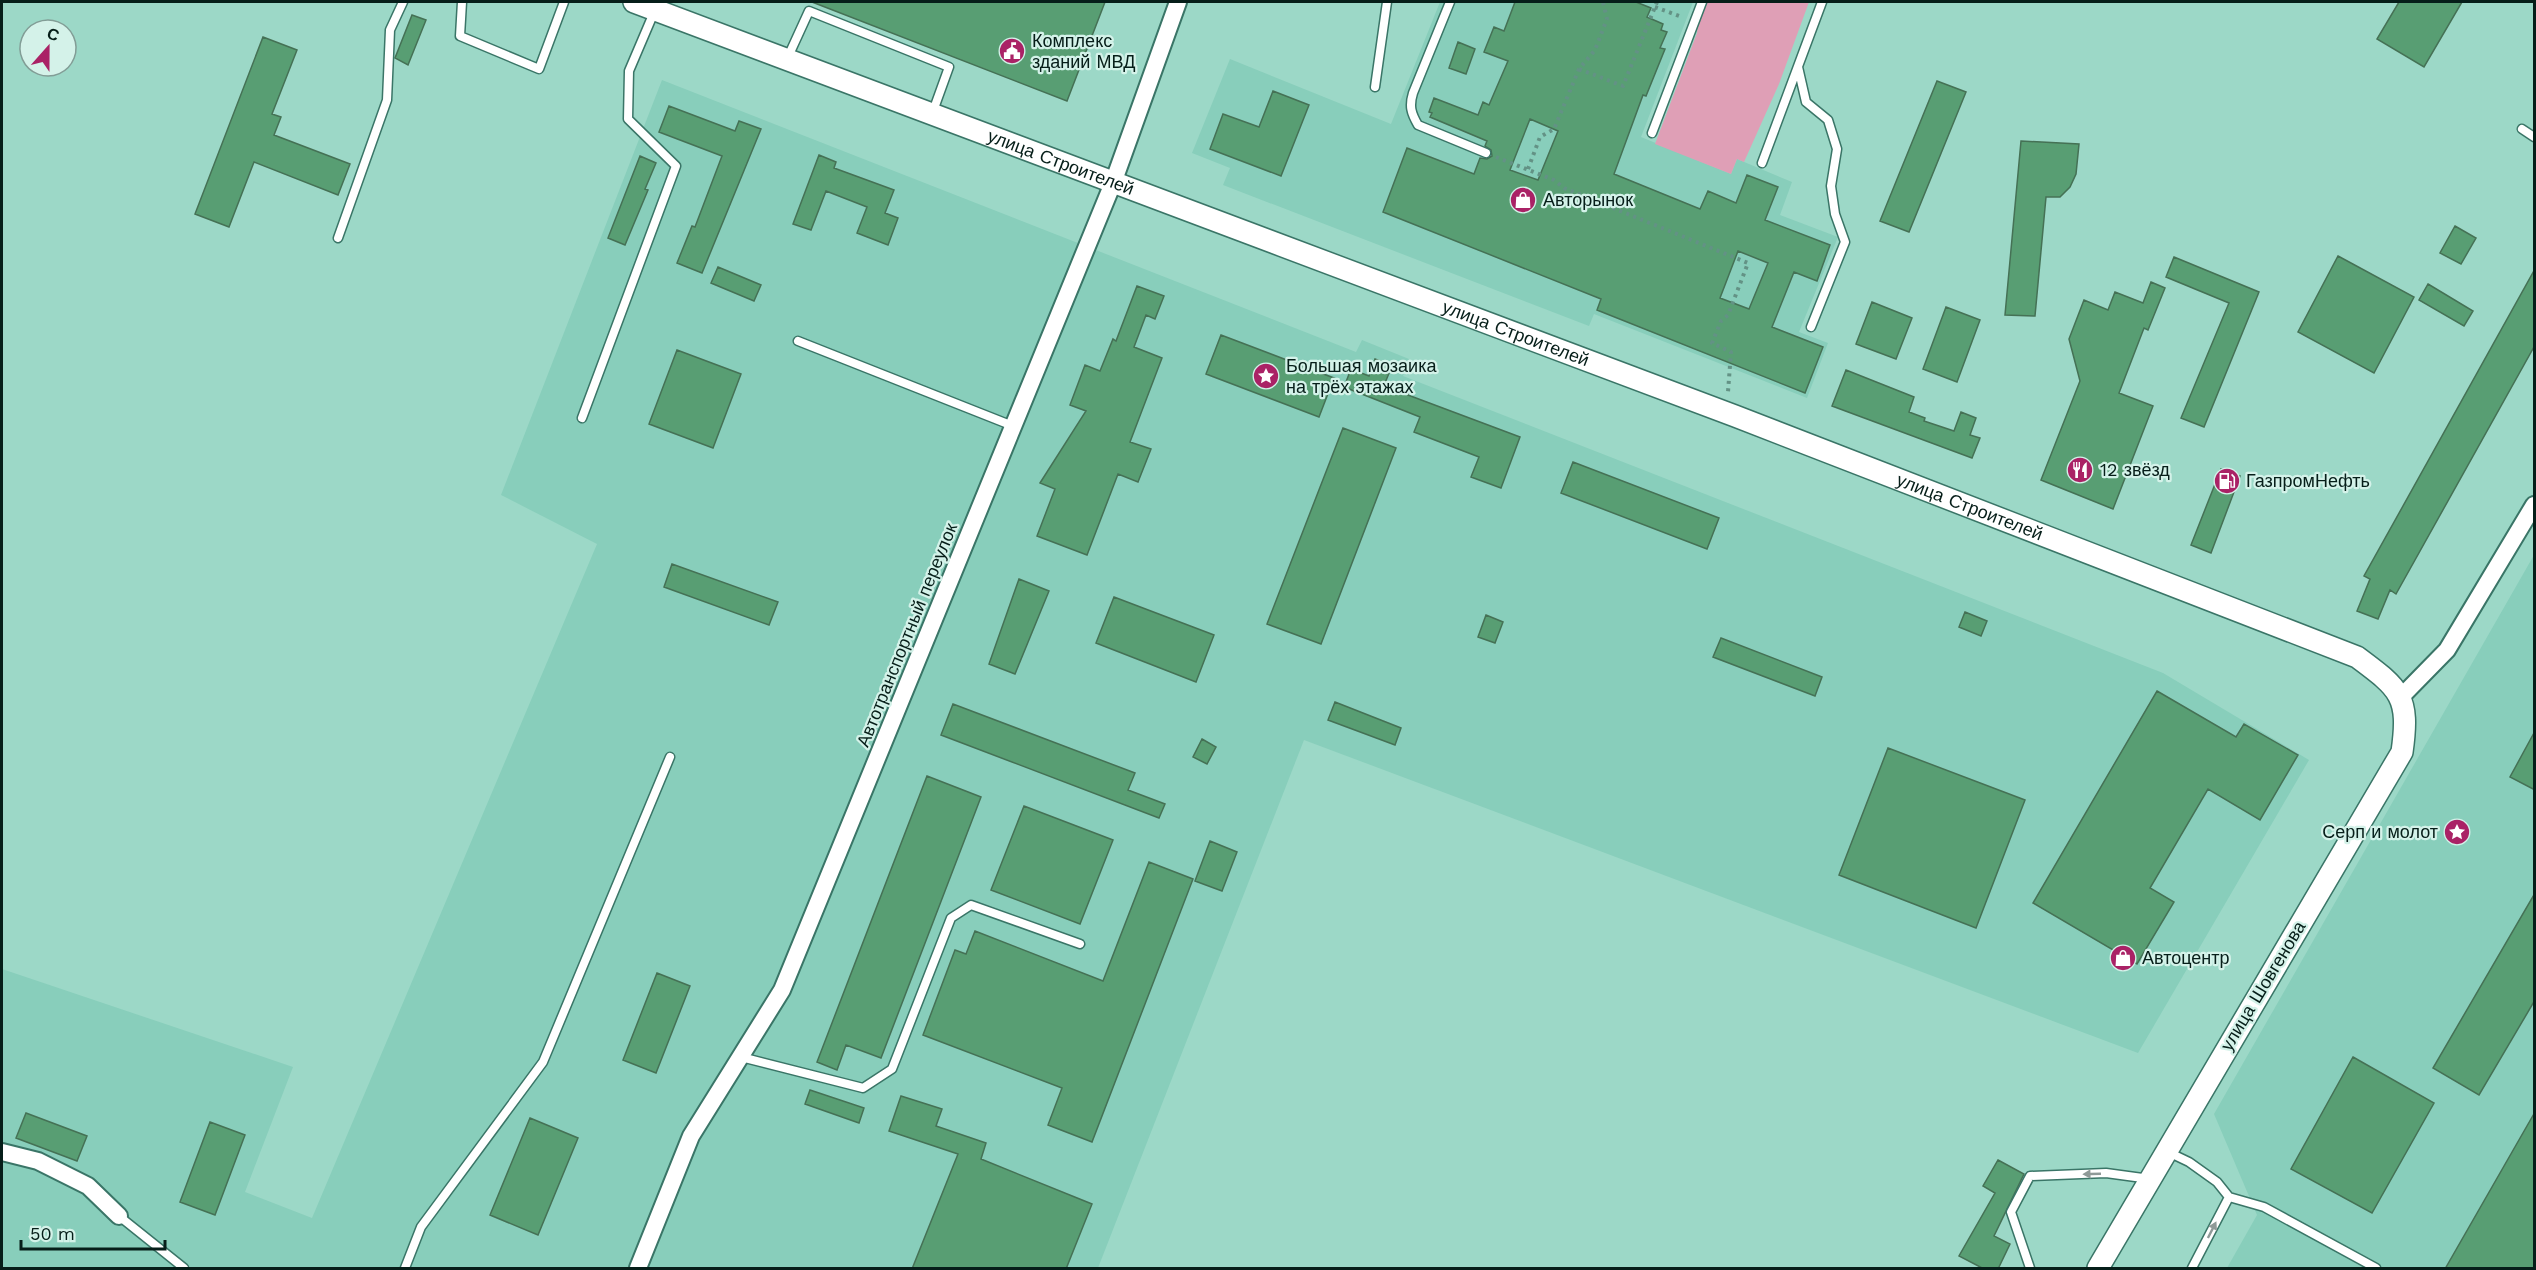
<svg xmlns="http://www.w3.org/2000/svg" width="2536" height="1270" font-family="'Work Sans',sans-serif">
  <rect width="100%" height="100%" fill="#9cd8c7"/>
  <path fill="#88cebb" d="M1440,2H1693L1641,137L1731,174L1737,159L1792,182L1780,215L1838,237L1799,332L1828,343L1807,398L1594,314L1589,326L1223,185L1230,168L1192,153L1230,59L1391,124Z
    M662,80L1356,352L1362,340L1409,359L1403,376L2163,673L2309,760L2138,1053L1304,740L1098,1268H2V969L293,1067L245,1192L312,1218L597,544L501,495Z
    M2534,555V1268H2227L2257,1215L2214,1114Z"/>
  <path fill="#df9fb6" d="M1700,2H1809L1779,84L1744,162L1737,159L1731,174L1655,144L1697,33Z"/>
  <path fill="#589e73" stroke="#457155" stroke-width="1.5" fill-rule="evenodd" d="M812,2H1105L1067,101Z
    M1515,2H1636L1651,8L1647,17L1663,24L1661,30L1667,32L1660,48L1665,49L1646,96L1643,95L1614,174L1700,209L1708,191L1736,203L1747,175L1778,187L1765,220L1830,245L1817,281L1794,272L1772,327L1823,347L1805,393L1597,310L1601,299L1383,212L1407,148L1474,174L1480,158L1487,159L1492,156L1491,150L1485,146L1487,141L1430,117L1432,113L1429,112L1434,98L1478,115L1483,102L1489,105L1508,61L1484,52L1494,27L1504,31ZM1530,119L1558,131L1538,180L1510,170ZM1738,251L1768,263L1749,309L1720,298Z
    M2399,2H2462L2424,67L2377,39Z
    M412,15L426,20L408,65L395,58Z
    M263,37L297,50L272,114L281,117L274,135L350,164L338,195L254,162L229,227L195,214Z
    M1458,42L1475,49L1466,74L1449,68Z
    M1937,81L1966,92L1909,232L1880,221Z
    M1273,91L1309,105L1281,176L1210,149L1223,114L1259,127Z
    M669,106L735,131L739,121L761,129L702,273L677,263L692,226L695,227L722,156L659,132Z
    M2021,141L2079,144L2076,174L2070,187L2060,197H2046L2035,316L2005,315Z
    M819,155L836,162L834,168L894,190L885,213L898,218L888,245L857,233L867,207L826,191L811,230L793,224Z
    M640,156L656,163L645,189L648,190L625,245L608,238Z
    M2455,226L2476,238L2461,264L2440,253Z
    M2338,256L2414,297L2374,373L2298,332Z
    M2174,257L2259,292L2204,427L2181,418L2229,303L2166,277Z
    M718,267L761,285L754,301L711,283Z
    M2535,269V345L2396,594L2390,590L2378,619L2357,611L2370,579L2364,576Z
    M2151,282L2165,288L2148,330L2144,328L2119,393L2153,406L2113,509L2041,480L2080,381L2069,339L2084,300L2108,310L2115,292L2143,303Z
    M2428,284L2473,311L2464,326L2419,300Z
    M1137,286L1164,296L1155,319L1146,315L1134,347L1162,358L1130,442L1151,449L1138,482L1118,474L1087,555L1037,536L1055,489L1040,483L1086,411L1070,405L1085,365L1100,371L1113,339L1116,341Z
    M1872,302L1912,318L1896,359L1856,344Z
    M1946,307L1980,320L1957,382L1923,369Z
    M1221,335L1334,378L1319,417L1206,374Z
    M677,350L741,374L713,448L649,424Z
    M1375,359L1392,366L1385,383L1409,392L1408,395L1520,437L1501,488L1471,477L1479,457L1414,432L1420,417L1344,387L1351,369L1369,376Z
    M1846,370L1914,397L1909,412L1925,418L1924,421L1954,431L1961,412L1976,418L1970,435L1980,438L1972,458L1832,406Z
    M1343,428L1396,448L1321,644L1267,624Z
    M1573,462L1719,518L1707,549L1561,493Z
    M2221,469L2240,476L2211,553L2191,545Z
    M672,564L778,602L769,625L664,587Z
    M1019,579L1049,591L1015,674L989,664Z
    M1114,597L1214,635L1196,682L1096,643Z
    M1965,612L1987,621L1981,636L1959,627Z
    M1486,615L1503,622L1495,643L1478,637Z
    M1721,638L1822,677L1815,696L1713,657Z
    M2157,691L2236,737L2244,724L2298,755L2260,820L2208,789L2150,888L2174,902L2137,964L2033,903Z
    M1335,702L1401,728L1395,745L1328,720Z
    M953,704L1135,773L1128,790L1165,804L1159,818L941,735Z
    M2535,731V790L2510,777Z
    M1202,739L1216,747L1207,764L1193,757Z
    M1888,748L2025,800L1976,928L1839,875Z
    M927,776L981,797L881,1058L846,1045L837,1070L817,1062Z
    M1024,806L1113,840L1080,924L991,890Z
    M1210,841L1237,852L1222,891L1195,881Z
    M1149,862L1193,879L1092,1142L1048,1125L1062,1088L923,1035L955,950L966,954L975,931L1103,981Z
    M2535,893V1000L2479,1095L2433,1068Z
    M657,973L690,986L656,1073L623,1060Z
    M2353,1057L2434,1103L2372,1213L2291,1169Z
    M810,1090L864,1108L859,1123L805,1104Z
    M901,1096L942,1109L936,1126L986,1143L981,1159L1092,1204L1066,1269H912L958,1154L889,1131Z
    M2535,1112V1269H2445Z
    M26,1113L87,1136L77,1161L16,1138Z
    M530,1118L578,1138L538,1235L490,1215Z
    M210,1122L245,1135L215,1215L180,1202Z
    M1998,1160L2024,1174L1994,1236L2010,1244L1998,1269H1984L1959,1256L1995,1193L1983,1186Z"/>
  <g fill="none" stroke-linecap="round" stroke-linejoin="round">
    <g stroke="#3a7567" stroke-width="11">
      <path id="service" d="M462,2L460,36L539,69L564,2
        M1450,2L1413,93C1409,106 1411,113 1418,125L1486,153
        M787,59L809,11L949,67L932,114
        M1798,67L1806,102L1828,120L1837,149L1831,186L1835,214L1845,242L1811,327
        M1375,87L1387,2
        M2522,129L2534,137
        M1652,133L1702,2
        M1762,163L1822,2
        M338,238L387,100L390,30L403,2
        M798,341L1013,426
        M582,418L676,166L628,119L629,71L655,10
        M741,1057L863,1088L892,1069L951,918L971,905L1080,944
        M2166,1151L2189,1162L2217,1182L2229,1197L2264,1207L2376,1268
        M119,1216L184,1268
        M405,1268L421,1227L543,1062L670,757
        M2030,1268L2011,1212L2030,1176L2106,1173L2150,1179
        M2192,1268L2229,1197"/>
    </g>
    <g stroke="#3a7567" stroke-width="20">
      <path id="minor" d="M2400,698L2447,650L2534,505
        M2,1152L38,1161L88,1186L119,1216
        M638,1268L691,1136L782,990L1113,183L1178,2"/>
    </g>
    <g stroke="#3a7567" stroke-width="24">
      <g id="tertiary">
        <path id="s1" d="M634,2L1735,416L2357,657C2400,689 2410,696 2402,752L2098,1268"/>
      </g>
    </g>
    <path stroke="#639285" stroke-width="4" stroke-dasharray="3 4.5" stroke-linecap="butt" d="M1655,7L1682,17
      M1579,69L1623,86L1657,2
      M1496,157L1554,180L1564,188L1748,263L1728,315L1721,321L1712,343L1731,352L1728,392
      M1528,169L1540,137L1554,129L1579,69L1595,50L1607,19L1603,2"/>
    <use href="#service" stroke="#fff" stroke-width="8"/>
    <use href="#minor" stroke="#fff" stroke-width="16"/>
    <use href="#tertiary" stroke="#fff" stroke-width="21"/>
  </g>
  <defs><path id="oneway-solid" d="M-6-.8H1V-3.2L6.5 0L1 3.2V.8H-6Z" transform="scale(1.5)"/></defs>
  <g fill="#8f9a98">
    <use href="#oneway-solid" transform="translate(2092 1174) rotate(178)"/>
    <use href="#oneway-solid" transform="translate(2212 1230) rotate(-63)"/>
  </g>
  <defs>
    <g id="civic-disc" transform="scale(1.35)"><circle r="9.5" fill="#a26" stroke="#d4f2e9"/><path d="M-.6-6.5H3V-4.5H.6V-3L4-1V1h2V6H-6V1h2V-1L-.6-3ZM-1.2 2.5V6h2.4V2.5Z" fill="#fff"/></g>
    <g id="shop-disc" transform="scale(1.35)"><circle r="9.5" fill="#a26" stroke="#d4f2e9"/><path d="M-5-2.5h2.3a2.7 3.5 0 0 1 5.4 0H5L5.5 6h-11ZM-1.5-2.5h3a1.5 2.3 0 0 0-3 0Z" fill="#fff"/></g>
    <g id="sight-disc" transform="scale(1.35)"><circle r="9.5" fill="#a26" stroke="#d4f2e9"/><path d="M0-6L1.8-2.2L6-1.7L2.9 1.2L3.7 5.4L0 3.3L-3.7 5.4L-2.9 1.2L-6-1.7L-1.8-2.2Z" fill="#fff"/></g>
    <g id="restaurant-disc" transform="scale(1.35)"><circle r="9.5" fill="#a26" stroke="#d4f2e9"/><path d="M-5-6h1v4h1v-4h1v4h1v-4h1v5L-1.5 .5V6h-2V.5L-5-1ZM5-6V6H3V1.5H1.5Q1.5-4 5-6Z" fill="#fff"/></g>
    <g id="fuel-disc" transform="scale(1.35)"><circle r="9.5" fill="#a26" stroke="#d4f2e9"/><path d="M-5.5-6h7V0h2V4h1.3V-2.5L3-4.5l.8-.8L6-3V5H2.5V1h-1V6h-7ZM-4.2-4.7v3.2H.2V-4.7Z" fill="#fff"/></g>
  </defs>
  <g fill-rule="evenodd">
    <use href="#civic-disc" x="1012" y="51"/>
    <use href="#shop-disc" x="1523" y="200"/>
    <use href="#sight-disc" x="1266" y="376"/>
    <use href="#restaurant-disc" x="2080" y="470"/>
    <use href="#fuel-disc" x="2227" y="481"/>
    <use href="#sight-disc" x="2457" y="832"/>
    <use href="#shop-disc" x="2123" y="958"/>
  </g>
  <g text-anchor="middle" stroke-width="4.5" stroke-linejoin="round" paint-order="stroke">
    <g font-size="18" fill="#061e19" stroke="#d4f2e9" text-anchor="start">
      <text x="1032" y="47">Комплекс<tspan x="1032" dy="21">зданий МВД</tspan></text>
      <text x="1543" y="206">Авторынок</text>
      <text x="1286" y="372">Большая мозаика<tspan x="1286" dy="21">на трёх этажах</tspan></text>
      <text x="2100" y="476">12 звёзд</text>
      <text x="2246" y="487">ГазпромНефть</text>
      <text x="2438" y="838" text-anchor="end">Серп и молот</text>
      <text x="2142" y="964">Автоцентр</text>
    </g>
    <g font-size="18" fill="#061e19" stroke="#d4f2e9">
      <text dy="6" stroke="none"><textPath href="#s1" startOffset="456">улица Строителей</textPath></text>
      <text dy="6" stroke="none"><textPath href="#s1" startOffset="942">улица Строителей</textPath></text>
      <text dy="6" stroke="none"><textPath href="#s1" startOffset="1428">улица Строителей</textPath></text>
      <text transform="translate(907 635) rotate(-68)" y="6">Автотранспортный переулок</text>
      <text transform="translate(2263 986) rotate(-59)" y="6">улица Шовгенова</text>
    </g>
  </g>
  <rect width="2536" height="1270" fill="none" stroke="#061e19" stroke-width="6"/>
  <g transform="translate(48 48) rotate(21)"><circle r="28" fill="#d4f2e9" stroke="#829d96" stroke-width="1.5"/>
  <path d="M0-4.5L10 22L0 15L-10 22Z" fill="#aa2266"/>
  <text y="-9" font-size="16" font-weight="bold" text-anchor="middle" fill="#061e19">С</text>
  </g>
  <path d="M21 1240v9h144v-9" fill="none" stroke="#061e19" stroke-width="3"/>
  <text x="30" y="1240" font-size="18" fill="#061e19" stroke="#d4f2e9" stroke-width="4.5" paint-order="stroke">50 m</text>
</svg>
